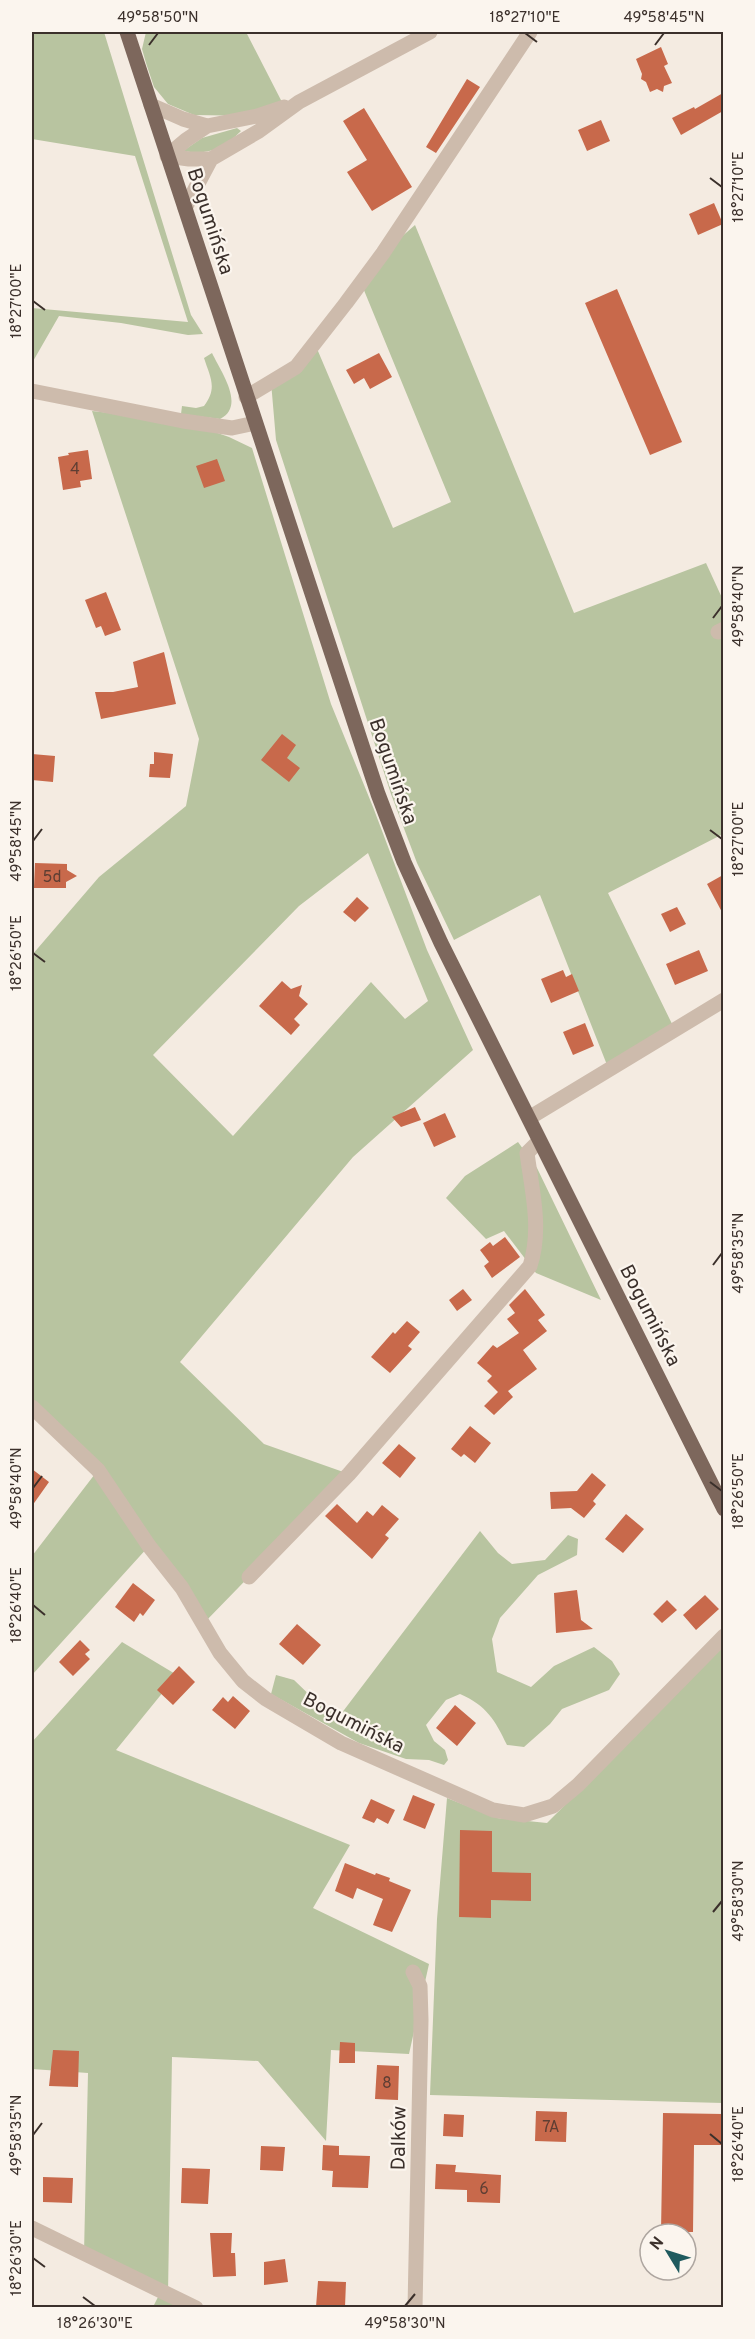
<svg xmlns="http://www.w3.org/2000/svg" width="755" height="2339" font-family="Overpass,sans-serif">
  <rect width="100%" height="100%" fill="#f4ebe1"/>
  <path fill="#b8c4a0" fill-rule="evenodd" d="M32,32H104L191,315L203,334L188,335L121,323L59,316L32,363V308L188,322L135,156L32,139Z
    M146,32H246L284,106L257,116L194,115L168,104L154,87L146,63L142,49Z
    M237,128L241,131C222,150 208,155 183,151L202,138Z
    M415,225L574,613L706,563L723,600V834L608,893L675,1030L609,1070L540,895L454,940L417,863L391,794L276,440L271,382L315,344L393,528L451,502L361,283L383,253Z
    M212,353C221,372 246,406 220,419L181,414L182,406L196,408L204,406C218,388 210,377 204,358Z
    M92,411L183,421L229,437L252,448L331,704L373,807L427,950L473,1050L353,1157L180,1362L264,1444L349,1474L203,1624L149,1546L32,1675V1556L98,1470L32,1407V955L99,877L186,806L199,739ZM368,853L428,1001L405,1019L371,982L233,1136L153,1055L299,906Z
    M518,1142L537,1168L601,1300L536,1273L504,1231L486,1239L446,1198L465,1176Z
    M480,1531L498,1553L512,1564L545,1560L568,1535L578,1539L577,1555L538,1575L500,1618L492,1639L497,1672L531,1687L554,1666L594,1647L612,1661L620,1674L609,1690L562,1709L550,1724L524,1747L507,1745C495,1720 487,1706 460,1694L446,1700L426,1725L434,1741L445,1750L448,1760L444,1765L429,1760L406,1759L359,1743L271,1694L276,1675L294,1680L319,1704L341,1714Z
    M122,1642L177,1675L116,1750L350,1845L313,1908L429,1964L409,2054L331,2050L326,2141L258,2061L172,2057L168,2293L196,2307H153L161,2291L84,2253L88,2073L32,2069V1742Z
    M723,1647V2103L430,2095L437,1919L447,1798L497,1818L547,1823Z"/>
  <path fill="#c8694b" d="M661,47L668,64L664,66L672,83L664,86L663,92L657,89L650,92L646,82L641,79L642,74L636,59Z
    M467,79L480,87L436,153L426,147Z
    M723,93V111L681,135L672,118L694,107L695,109Z
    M364,108L412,187L372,211L347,172L367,160L343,121Z
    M601,120L610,141L587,151L578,130Z
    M714,203L723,224L698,235L689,214Z
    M617,289L682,442L650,455L585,303Z
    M379,353L392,377L370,389L364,378L354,384L346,370Z
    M88,450L92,479L80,481L81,487L63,490L58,457L69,455L68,453Z
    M217,459L225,481L204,488L196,466Z
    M106,592L121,630L105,636L101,626L96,628L85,600Z
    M164,652L176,704L101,719L95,692H113L138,687L133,662Z
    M282,734L296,745L287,758L300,768L289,782L261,760Z
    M154,752L173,754L170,778L149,777L150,764H154Z
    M32,754L55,756L53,782L32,780Z
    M35,863L67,864V870L77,876L66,882V888H34Z
    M723,875V914L707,884Z
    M357,897L369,908L355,922L343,912Z
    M677,907L686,924L670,932L661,914Z
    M699,950L708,971L675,985L666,964Z
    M563,970L566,977L572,974L579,991L551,1003L541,979Z
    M282,981L291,989L302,985L299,996L308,1004L294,1019L300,1025L291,1035L259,1006Z
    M585,1023L594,1046L573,1055L563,1032Z
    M415,1107L421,1120L401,1127L392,1117Z
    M445,1113L456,1137L434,1147L423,1123Z
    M505,1237L520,1257L492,1278L484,1266L489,1262L480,1250L490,1242L493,1246Z
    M463,1289L472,1300L457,1311L449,1300Z
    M525,1289L545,1315L538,1320L547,1331L523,1350L537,1369L508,1391L513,1397L494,1415L484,1406L498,1392L487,1381L492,1376L477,1363L493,1345L497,1348L519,1333L507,1319L515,1313L509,1305Z
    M407,1321L420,1332L408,1346L412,1349L390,1373L371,1357L393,1332L395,1334Z
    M470,1426L491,1443L475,1463L464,1454L461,1457L451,1449Z
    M399,1444L416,1458L400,1478L382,1463Z
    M32,1469L49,1482L32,1506Z
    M592,1473L606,1485L593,1501L596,1504L584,1518L571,1508L551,1509L550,1492L577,1491Z
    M337,1504L357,1523L367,1511L373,1516L382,1505L399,1519L385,1535L389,1538L372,1559L325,1516Z
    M626,1514L644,1529L623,1553L605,1539Z
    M133,1583L155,1600L143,1616L140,1613L134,1622L115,1607Z
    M577,1590L581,1620L593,1629L556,1633L554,1593Z
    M705,1595L719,1609L696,1630L683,1615Z
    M667,1600L677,1610L662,1623L653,1614Z
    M297,1624L321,1645L303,1665L279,1644Z
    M80,1640L90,1650L85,1654L90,1659L73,1676L59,1662Z
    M179,1666L195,1682L173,1705L157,1690Z
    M233,1696L250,1711L235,1729L212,1710L223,1697L228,1702Z
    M455,1705L476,1723L457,1746L436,1728Z
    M413,1795L435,1804L425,1829L403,1820Z
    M371,1799L395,1810L388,1824L377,1818L374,1823L362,1818Z
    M460,1830L492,1831V1872L531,1873V1901L491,1900V1918L459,1917Z
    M345,1863L375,1875L376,1873L390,1878L389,1881L411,1890L392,1932L373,1925L383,1899L357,1888L353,1899L335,1891Z
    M340,2042L355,2043V2063H339Z
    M53,2050L79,2051L78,2087L49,2086Z
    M377,2065L399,2066L398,2100L375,2099Z
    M536,2111L567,2112L566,2142L535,2141Z
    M663,2113L723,2114V2145H694L693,2232H661Z
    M444,2114L464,2115L463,2137L443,2136Z
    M323,2145L339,2146V2155L370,2156L368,2188L332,2187L333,2171L322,2170Z
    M261,2146L285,2147L283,2171L260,2170Z
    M436,2164L456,2165L455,2172L501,2175L500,2203L467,2202V2190L435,2189Z
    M182,2168L210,2169L208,2204L181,2203Z
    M43,2177L73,2178L72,2203L43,2202Z
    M210,2233H232L231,2253H235L236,2276L213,2277Z
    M285,2259L288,2282L264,2285V2262Z
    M318,2281L346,2282L345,2307H316Z"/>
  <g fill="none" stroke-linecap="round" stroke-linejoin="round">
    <path stroke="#cdbbac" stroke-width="15" d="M151,105L183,119L207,126
      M167,156L186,140L207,126L257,116L284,107
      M167,156L189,159H211
      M185,208L211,159L259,131L299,102L430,32
      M32,391L183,421L232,428L255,423
      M246,397L296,367L346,303L383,253L530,32
      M718,632L724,629
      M529,1118L724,1000
      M32,1407L98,1470L149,1546L182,1588L220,1653L243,1681L266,1699L341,1743L493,1810L524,1815L553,1806L578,1785L724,1636
      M249,1577L349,1474L530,1266C542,1229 532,1191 527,1153L539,1141
      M413,1972L420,1986L421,2020L415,2308
      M32,2228L196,2308"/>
    <path stroke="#7d675c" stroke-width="15" d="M127,32L378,794L404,862L441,943L724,1509"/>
  </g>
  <path fill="none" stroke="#3b302b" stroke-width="2" d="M525,33L537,42M149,45L158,33M655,45L664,33M710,178L722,187M33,301L45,310M713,618L722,606M710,830L722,839M33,841L42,829M33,953L45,962M713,1265L722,1253M710,1482L722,1491M33,1488L42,1476M33,1605L45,1615M713,1912L722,1901M710,2134L722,2144M33,2135L42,2123M33,2258L45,2267M83,2297L95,2306M405,2306L415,2294"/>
  <g text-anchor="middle" stroke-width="4.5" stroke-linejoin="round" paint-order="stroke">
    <g font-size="16" fill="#5e3e33">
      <text x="75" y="474">4</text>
      <text x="52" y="882">5d</text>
      <text x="387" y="2088">8</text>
      <text x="551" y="2132">7A</text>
      <text x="484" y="2194">6</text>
    </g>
    <g font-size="20" fill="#3b302b" stroke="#fbf5ee">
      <text transform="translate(211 221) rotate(72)" y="7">Bogumińska</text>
      <text transform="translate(394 771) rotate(71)" y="7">Bogumińska</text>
      <text transform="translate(651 1315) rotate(63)" y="7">Bogumińska</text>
      <text transform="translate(354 1722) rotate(27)" y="7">Bogumińska</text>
      <text transform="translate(398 2138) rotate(-89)" y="7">Dalków</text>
    </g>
  </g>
  <rect width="755" height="2339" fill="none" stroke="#fbf5ee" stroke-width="66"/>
  <g transform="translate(668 2252) rotate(308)"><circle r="28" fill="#fbf5ee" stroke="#aea6a0" stroke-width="1.5"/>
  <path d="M0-4.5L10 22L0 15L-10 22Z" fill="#1f5a5e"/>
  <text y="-9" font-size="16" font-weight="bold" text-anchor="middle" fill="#3b302b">N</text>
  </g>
  <rect x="33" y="33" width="689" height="2273" fill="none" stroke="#3b302b" stroke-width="2"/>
  <g font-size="15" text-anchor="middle" fill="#3b302b">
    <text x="158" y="22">49°58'50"N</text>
    <text x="525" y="22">18°27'10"E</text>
    <text x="664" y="22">49°58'45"N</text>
    <text transform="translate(738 187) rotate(-90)" y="5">18°27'10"E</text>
    <text transform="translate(16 301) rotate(-90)" y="5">18°27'00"E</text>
    <text transform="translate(738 606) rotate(-90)" y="5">49°58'40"N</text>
    <text transform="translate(738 839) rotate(-90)" y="5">18°27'00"E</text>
    <text transform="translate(16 841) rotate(-90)" y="5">49°58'45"N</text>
    <text transform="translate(16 953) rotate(-90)" y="5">18°26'50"E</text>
    <text transform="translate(738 1253) rotate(-90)" y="5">49°58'35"N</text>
    <text transform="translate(16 1488) rotate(-90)" y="5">49°58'40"N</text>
    <text transform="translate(738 1491) rotate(-90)" y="5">18°26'50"E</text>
    <text transform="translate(16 1605) rotate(-90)" y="5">18°26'40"E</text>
    <text transform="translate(738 1901) rotate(-90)" y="5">49°58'30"N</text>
    <text transform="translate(16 2135) rotate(-90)" y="5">49°58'35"N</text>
    <text transform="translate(738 2144) rotate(-90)" y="5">18°26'40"E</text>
    <text transform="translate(16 2258) rotate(-90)" y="5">18°26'30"E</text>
    <text x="95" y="2328">18°26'30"E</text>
    <text x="405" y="2328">49°58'30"N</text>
  </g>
</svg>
